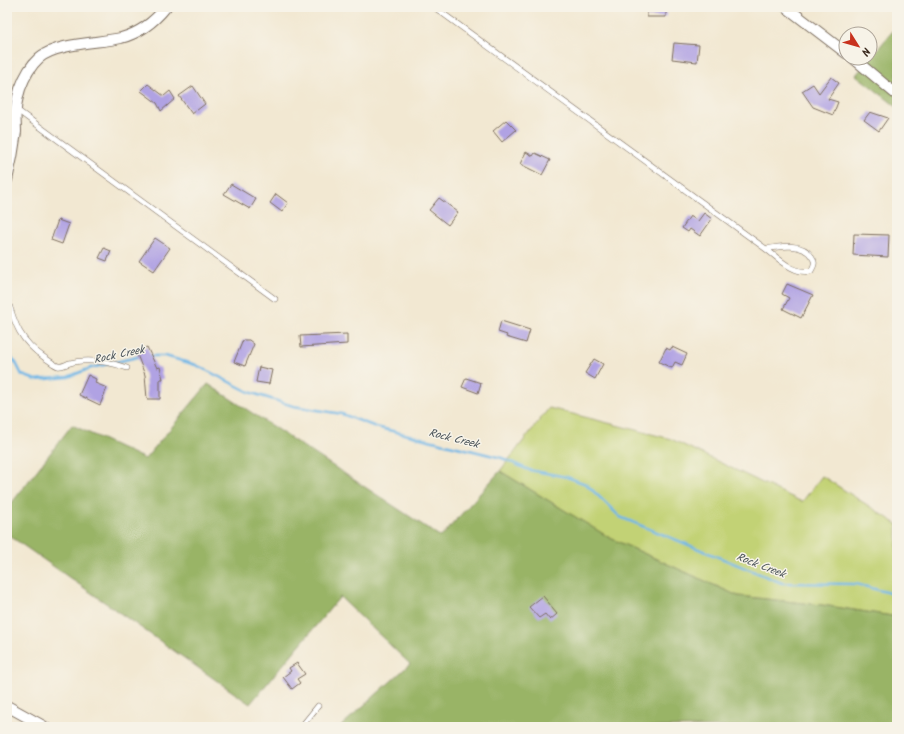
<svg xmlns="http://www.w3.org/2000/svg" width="904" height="734" font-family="Kalam,sans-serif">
  <rect width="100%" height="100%" fill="#f7f3e8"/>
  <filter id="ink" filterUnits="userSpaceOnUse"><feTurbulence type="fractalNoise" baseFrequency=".025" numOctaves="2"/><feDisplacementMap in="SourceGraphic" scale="8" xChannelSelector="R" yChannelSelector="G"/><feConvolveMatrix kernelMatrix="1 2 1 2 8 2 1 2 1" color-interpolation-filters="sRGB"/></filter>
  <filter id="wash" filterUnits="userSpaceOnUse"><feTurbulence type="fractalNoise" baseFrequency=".012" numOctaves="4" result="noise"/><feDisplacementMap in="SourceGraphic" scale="16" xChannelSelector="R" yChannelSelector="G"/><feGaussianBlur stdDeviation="0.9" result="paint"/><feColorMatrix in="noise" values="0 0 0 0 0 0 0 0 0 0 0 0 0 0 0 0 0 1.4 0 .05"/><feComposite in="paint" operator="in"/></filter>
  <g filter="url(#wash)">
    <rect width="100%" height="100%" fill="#f2e8d2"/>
    <path fill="#c2d275" stroke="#7e7e4a" d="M549,408L671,439L802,502L822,476L897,524V618L892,616L822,605L738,596L610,538L500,471Z"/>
    <path fill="#99b466" stroke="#6a6f42" d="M897,26V107L856,75Z
      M208,384L441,537L500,471L610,538L738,596L822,605L892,616L897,618V727H340L410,664L340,597L250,704L7,534V509L72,425L145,459Z"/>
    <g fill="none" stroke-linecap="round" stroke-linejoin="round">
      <path stroke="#70b7e7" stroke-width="2.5" d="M7,352L16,363L22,375L36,380L68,377L91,368L108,364
        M150,356H165L196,365L249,392L293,406L342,414L376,427L502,458L529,470L567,477L586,484L620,517L782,583L856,584L886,592L897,596
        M112,363L141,356"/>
    </g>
    <g id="blocks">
      <path fill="#b0a2e3" d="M647,7H666V17H647Z
        M674,43L699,45L697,62L672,59Z
        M831,77L839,83L828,99L838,102L833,115L813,107L802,91L813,84L819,93Z
        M148,84L164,96L170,91L175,99L161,111L157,103L141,91Z
        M193,86L205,104L192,114L179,96Z
        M870,112L888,118L879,131L864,120Z
        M506,120L516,130L502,142L493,131Z
        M526,152L533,156L535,153L550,160L542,175L520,164Z
        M231,184L256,199L250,209L224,194Z
        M276,194L288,203L282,212L270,203Z
        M439,198L458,212L448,225L429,210Z
        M704,213L712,219L700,236L690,229L688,232L682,228L690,216L698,221Z
        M58,220L69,224L62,244L51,240Z
        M854,234L889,235L888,257L853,255Z
        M155,238L170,248L154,271L139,261Z
        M104,248L111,251L107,261L99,258Z
        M787,284L813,295L801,318L783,309L789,298L782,294Z
        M501,321L530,330L526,343L506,337L507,335L498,332Z
        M347,334V344L301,347L300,336Z
        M243,340H249L254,344L245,366L234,362Z
        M147,347L157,368L160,367L163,379H160V399H147L145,375L136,352Z
        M672,347L687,354L682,365L675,362L672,368L659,362L666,348L670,350Z
        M594,359L603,364L595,379L585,373Z
        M259,367L272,370L269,384L256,382Z
        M88,375L96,379L95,383L107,388L100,405L79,395Z
        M466,378L481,383L478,393L462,387Z
        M543,596L552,607V608L557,614L550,620L545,614L539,618L529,607Z
        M297,663L305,674L297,679L300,683L292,689L283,677L291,671L289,668Z"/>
    </g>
  </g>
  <g filter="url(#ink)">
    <use href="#blocks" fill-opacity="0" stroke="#7b6c5d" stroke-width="1"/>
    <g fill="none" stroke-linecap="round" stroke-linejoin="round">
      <g stroke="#7b6c5d" stroke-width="6">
        <path id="lane" d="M434,7L766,249C778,258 794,275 811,271C814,266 816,262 812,257C803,242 780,246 766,249
          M17,110L275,299
          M7,298C15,325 20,341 45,358C49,360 54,365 58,366C62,367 66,364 70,363C74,362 78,361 82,361C97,360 113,363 127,368
          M301,727L318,706"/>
      </g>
      <g stroke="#7b6c5d" stroke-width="12">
        <path id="street" d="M786,7L846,53
          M853,58L897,95
          M7,180C11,164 14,148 16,132C16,125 15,117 16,110C16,104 18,96 20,89C24,78 30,66 39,58C56,43 99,43 121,38C140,33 154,22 166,7
          M7,706L45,727"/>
      </g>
      <use href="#lane" stroke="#fff" stroke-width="5"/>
      <use href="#street" stroke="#fff" stroke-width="10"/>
    </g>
  </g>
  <g text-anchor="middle" stroke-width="3" stroke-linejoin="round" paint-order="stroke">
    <g font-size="11" font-style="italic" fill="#4b545a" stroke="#f7f3e8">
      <text transform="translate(119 354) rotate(-12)" y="4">Rock Creek</text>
      <text transform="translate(454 438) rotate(14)" y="4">Rock Creek</text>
      <text transform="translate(761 565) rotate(21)" y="4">Rock Creek</text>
    </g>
  </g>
  <rect width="904" height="734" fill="none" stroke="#f7f3e8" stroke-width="24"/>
  <g transform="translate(858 46) rotate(127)"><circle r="19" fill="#f7f3e8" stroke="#aca397"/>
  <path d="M0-3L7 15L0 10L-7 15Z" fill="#c8321e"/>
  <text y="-6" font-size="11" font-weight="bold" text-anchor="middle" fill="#3b2a1e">N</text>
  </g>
</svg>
